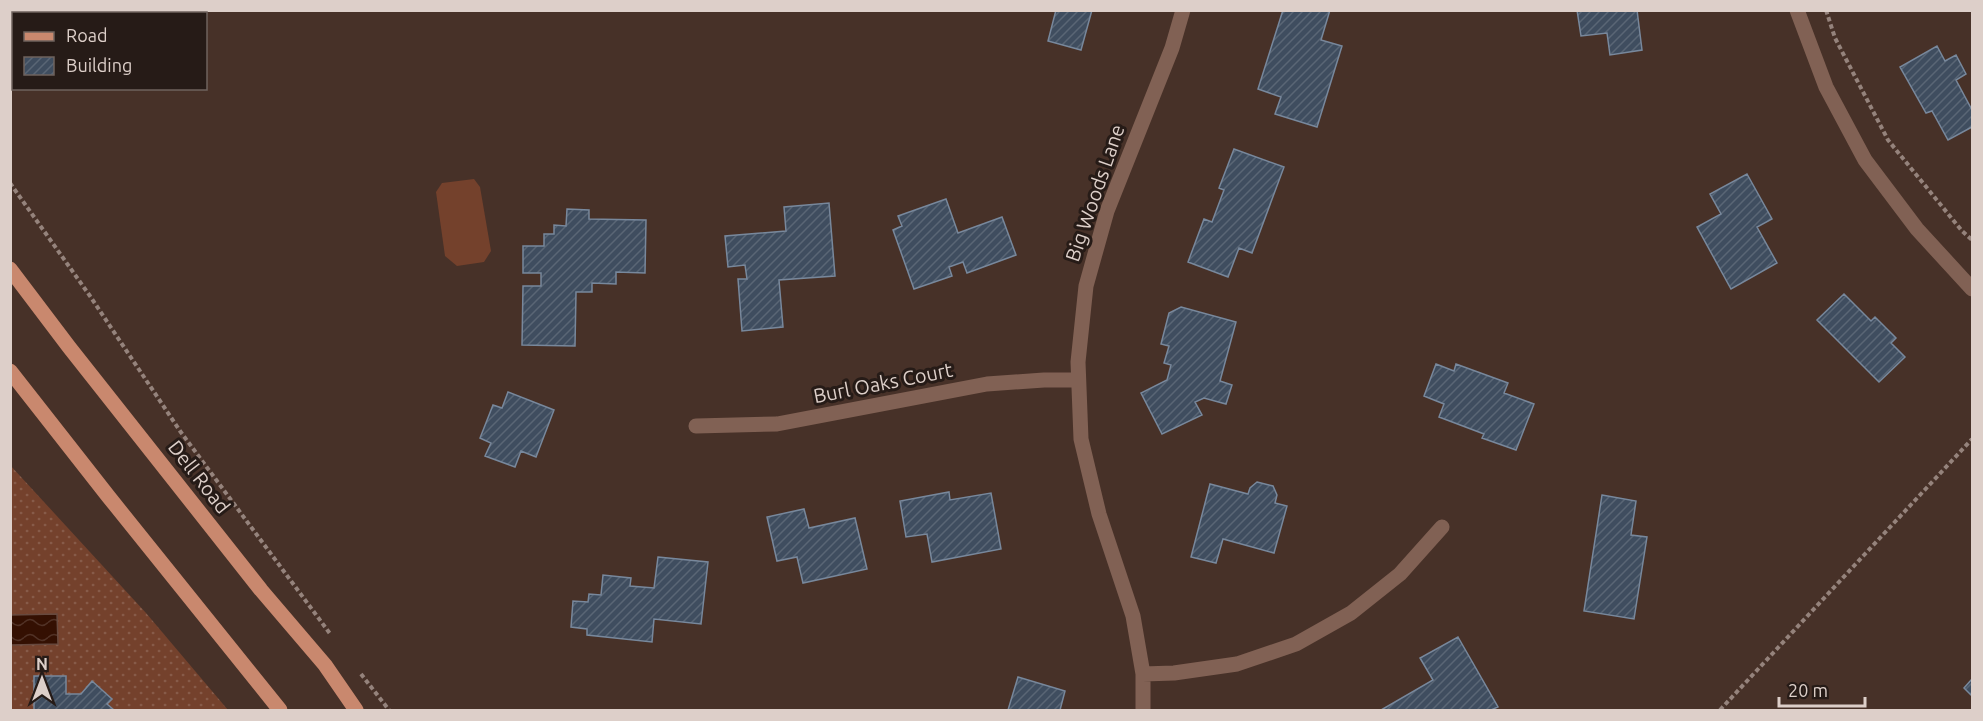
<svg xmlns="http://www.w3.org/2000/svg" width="1983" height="721" font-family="Ubuntu,sans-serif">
  <defs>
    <pattern id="grass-dots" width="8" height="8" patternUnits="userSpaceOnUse" patternTransform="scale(1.5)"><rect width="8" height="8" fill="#74412c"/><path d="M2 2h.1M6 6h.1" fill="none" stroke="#875b49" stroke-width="1.8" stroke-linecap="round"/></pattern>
    <pattern id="water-waves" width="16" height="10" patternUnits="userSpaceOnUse" patternTransform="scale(1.5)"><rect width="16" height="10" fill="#341002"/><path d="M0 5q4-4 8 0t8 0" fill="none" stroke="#513226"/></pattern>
    <pattern id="building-hatch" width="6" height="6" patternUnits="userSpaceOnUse" patternTransform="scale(1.5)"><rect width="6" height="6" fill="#3f4d5f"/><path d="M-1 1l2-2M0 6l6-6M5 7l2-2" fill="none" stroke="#5a6675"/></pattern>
  </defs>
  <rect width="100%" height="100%" fill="#473128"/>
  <path fill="url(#grass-dots)" d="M10,465L146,613L228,710H11Z"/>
  <path fill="#74412c" d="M474,179L480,187L491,251L484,262L457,266L445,256L436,192L442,183Z"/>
  <path fill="url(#water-waves)" stroke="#67493e" stroke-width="1.5" d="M57,614L58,644L11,645V615Z"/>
  <path fill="url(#building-hatch)" stroke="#78889c" stroke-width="1.5" d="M1056,10H1092L1081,50L1048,41Z
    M1283,10H1330L1321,40L1342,46L1317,127L1275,114L1281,97L1258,89Z
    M1577,10H1637L1642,50L1610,55L1607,33L1581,36Z
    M1937,46L1945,61L1956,55L1966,74L1956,80L1972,110V127L1948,140L1932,111L1926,113L1900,67Z
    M1234,149L1284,167L1252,253L1239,248L1228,277L1188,262L1204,219L1212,222L1224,190L1219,188Z
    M1747,174L1772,219L1757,227L1777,263L1731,289L1697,227L1721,214L1710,194Z
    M946,199L958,233L1002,217L1016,255L967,273L963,262L949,267L952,276L914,289L893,230L902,226L898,216Z
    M829,203L835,276L779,280L783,327L742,331L738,279H747L745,265L728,267L725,236L786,231L784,207Z
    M567,209L589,210V219L646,220L645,273L616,272V284L592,283V292H576L575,346L522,345L523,286H541V273H523V246H544V234H554V225L566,226Z
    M1844,294L1871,321L1875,317L1896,338L1891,343L1905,357L1879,382L1817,320Z
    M1181,307L1236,322L1220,381L1232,385L1226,404L1204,398L1195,402L1202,415L1162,434L1141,393L1167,380L1171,365L1164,363L1169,346L1161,344L1169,313Z
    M1436,364L1454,371L1456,364L1508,383L1504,393L1534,404L1516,450L1482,438L1484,434L1439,417L1444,404L1424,396Z
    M508,392L554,410L536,457L521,451L515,467L485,456L491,443L480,438L493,405L502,408Z
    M1257,482L1273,486L1277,495L1275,503L1287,506L1274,553L1223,539L1216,563L1191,557L1210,484L1248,494L1250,488Z
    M949,492L950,500L991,493L1001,549L932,562L927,534L906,537L900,501Z
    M1602,495L1636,501L1631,535L1647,537L1634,619L1584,611Z
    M804,509L809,528L855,518L867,569L803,583L797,557L777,561L767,517Z
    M658,557L708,562L701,624L654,619L652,642L587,635V629L571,627L573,601L588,602L589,594L601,595L603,575L631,578L630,586L654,588Z
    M1458,637L1498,707L1491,710H1381L1433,680L1420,658Z
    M34,676H66V694H81L92,681L112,699L107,704L114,710H34Z
    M1018,677L1065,691L1060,710H1008Z
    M1972,679V696L1964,688Z"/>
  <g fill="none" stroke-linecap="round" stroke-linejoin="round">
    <path stroke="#95837c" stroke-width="4" stroke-dasharray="4.5 3" stroke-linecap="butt" d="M1826,10L1835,38L1888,140L1962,231L1972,240
      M64,14L68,10
      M10,54L14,52
      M10,183L90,296L180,431L331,635
      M361,674L389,710
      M1720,710L1972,439"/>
    <path stroke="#816154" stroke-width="15" d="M1797,10L1826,87L1865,160L1917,229L1972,289
      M22,14L26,10
      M696,426L777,424L987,384L1044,380H1078
      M1143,674L1174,673L1237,664L1296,644L1351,613L1400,574L1442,527
      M1143,710V674L1133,616L1099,514L1081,439L1078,362L1086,286L1107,211L1172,48L1183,10"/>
    <path stroke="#c9886e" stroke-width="15" d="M10,269L69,347L261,590L325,665L356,710
      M10,371L108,496L280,710"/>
  </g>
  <g text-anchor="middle" stroke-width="6" stroke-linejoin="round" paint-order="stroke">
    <g font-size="20" fill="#ddcfc9" stroke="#261b17">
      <text transform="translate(1095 193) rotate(-71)" y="7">Big Woods Lane</text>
      <text transform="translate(883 383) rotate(-11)" y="7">Burl Oaks Court</text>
      <text transform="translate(199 477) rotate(52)" y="7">Dell Road</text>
    </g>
  </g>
  <rect width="1983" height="721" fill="none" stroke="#ddcfc9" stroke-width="24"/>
  <rect x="12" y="12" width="195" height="78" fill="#261b17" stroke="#6f635e" stroke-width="1.5"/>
  <rect x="24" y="32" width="30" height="9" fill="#c9886e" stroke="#6f635e" stroke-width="1.5"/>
  <text x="66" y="42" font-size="18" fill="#ddcfc9">Road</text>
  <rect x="24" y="57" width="30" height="18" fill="url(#building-hatch)" stroke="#6f635e" stroke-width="1.5"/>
  <text x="66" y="72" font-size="18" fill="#ddcfc9">Building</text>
  <g transform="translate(42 679)" stroke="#261b17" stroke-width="4.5" paint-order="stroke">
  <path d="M0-4.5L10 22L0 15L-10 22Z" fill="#ddcfc9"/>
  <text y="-9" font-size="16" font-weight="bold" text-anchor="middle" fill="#ddcfc9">N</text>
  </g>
  <path d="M1779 697v9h86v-9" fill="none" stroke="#ddcfc9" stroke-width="3"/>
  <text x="1788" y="697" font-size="18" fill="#ddcfc9" stroke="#261b17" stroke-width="4.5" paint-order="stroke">20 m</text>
</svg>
